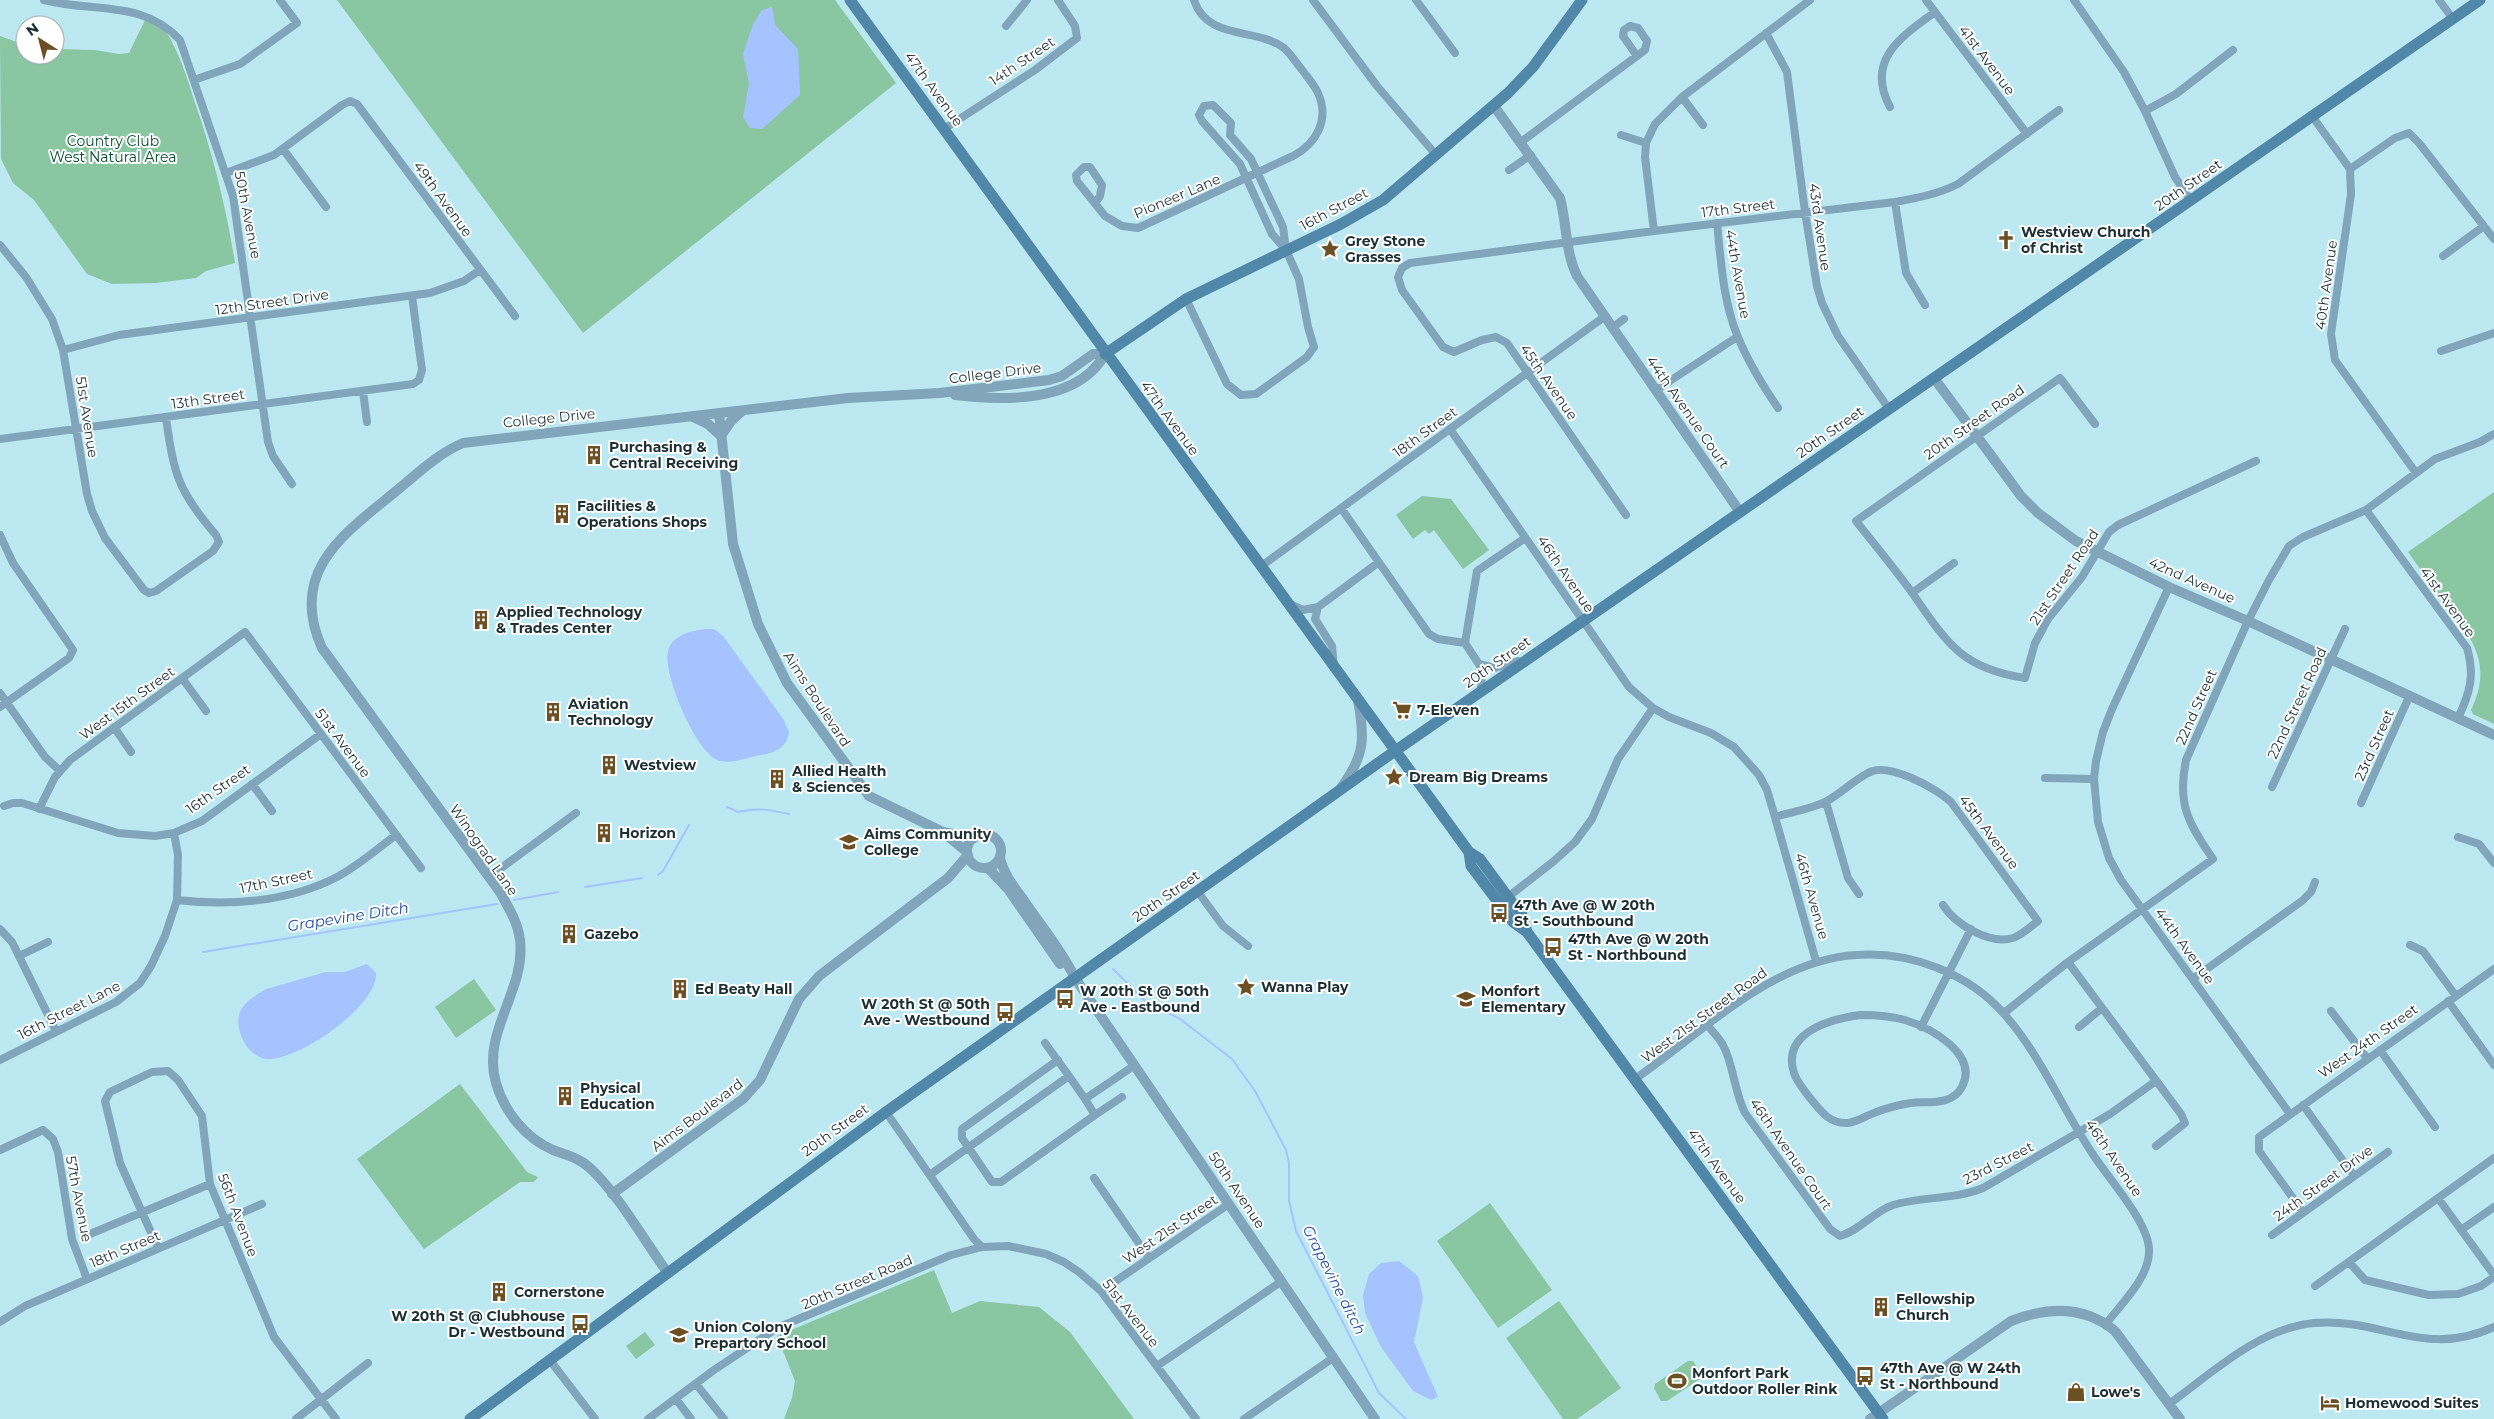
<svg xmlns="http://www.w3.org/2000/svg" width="2494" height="1419" font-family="Montserrat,sans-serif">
  <rect width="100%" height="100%" fill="#bbe8f1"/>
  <path fill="#8ac6a1" d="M337,0H835L896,83L583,333Z
    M147,16C156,22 166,30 171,40C181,59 188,80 194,100C213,154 226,207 235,263L206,271L196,278L156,283L112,284L87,274L34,200L13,183L1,159L0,36L25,45V55H55V49L95,50L119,54L129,53Z
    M2494,492V724L2473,714L2471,710C2483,685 2484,664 2471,640L2408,552Z
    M1422,496L1451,499L1489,550L1463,569L1434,530L1429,534L1425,530L1413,539L1396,515Z
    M474,979L496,1010L456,1038L435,1007Z
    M460,1084L527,1172L538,1177L534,1182H520L424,1249L357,1159Z
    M1490,1203L1552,1290L1498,1328L1437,1241Z
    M934,1270L952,1313L980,1301L1039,1307L1070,1332L1134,1419H784L792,1398L795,1381L777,1336Z
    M1559,1301L1621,1388L1577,1419H1563L1506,1338Z
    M645,1332L655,1345L636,1359L626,1346Z
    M1688,1361H1693L1701,1373L1700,1379L1667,1401H1661L1654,1388L1655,1384Z"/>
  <path fill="#a5c4ff" d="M772,7L775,25L798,49L800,95L762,129L750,128L743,117L749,83L743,54L753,24L762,10Z
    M705,629H714L723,636L784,720L789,733C786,748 775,753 761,755C749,757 732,764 720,761C697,756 662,673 668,651C672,635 691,631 705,629Z
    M367,964L376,973C378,1006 297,1062 266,1059C246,1056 231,1025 242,1008C248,999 258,994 266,989L326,972H345Z
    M1399,1261L1418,1276L1423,1298L1414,1342L1438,1397L1431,1400L1413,1391L1381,1347L1365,1313L1363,1295L1369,1274L1381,1263Z"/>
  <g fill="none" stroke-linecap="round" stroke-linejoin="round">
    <path stroke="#a5c4ff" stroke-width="2" d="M727,807L738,812C756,807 771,810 789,814
      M658,875L663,871L689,825
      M585,887L642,878
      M514,900L558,892
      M203,952L497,904
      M1113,969L1145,1001L1180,1019L1232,1059L1255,1091L1286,1150L1289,1163V1201L1296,1231L1379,1393L1406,1419"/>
    <path stroke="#81a5bb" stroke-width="8" d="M44,0C97,13 143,0 180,40L233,196L268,442L273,456L292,484
      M1313,0L1377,86L1437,156
      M1416,0L1455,53
      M1926,0L2027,134
      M2074,0L2124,72L2145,111L2175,177L2191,201
      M2439,0L2453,19
      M1006,26L1027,0
      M1766,33L1787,72L1805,212L1817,286L1822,303L1838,336L1889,409
      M194,80L240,64L297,23L280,0
      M1682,97L1703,125
      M1890,107C1865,60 1901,37 1935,12
      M2145,111L2176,94L2233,50
      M2312,116L2350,169L2351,194L2331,334L2335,360L2416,473
      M944,129L1035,70L1077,38L1075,26L1058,0
      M1621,135L1646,143
      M1521,142L1645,50L1647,41L1638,28L1630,26L1624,30L1623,36L1637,56
      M283,149L326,207
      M2350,169L2395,138L2409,133L2419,143L2494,239
      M1509,170L1531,155
      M226,173L274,155L342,105L350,101L357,104L515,316
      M1096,202L1100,196L1102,185L1090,167H1084L1076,175L1077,181L1105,216L1122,226L1138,228L1293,156C1316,144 1330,120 1318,93C1315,86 1308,78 1303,71C1297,64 1291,54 1284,48C1256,27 1207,41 1194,0
      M1895,202L1906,273L1925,305
      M1717,223C1721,261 1723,302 1738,337C1748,362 1763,386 1778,408
      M1654,231L1645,157L1646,143L1655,124L1682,97L1810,0
      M0,245L26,277L52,319L63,350L87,494L92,511L105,538L144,590L149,593L156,591L213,551L219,542L216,535C178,491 174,475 166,418
      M2443,256L2484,226
      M1186,299L1227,384L1241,395L1256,394L1307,357L1314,347L1308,327L1299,279L1286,250L1272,234L1240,164L1202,121L1199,115L1204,106L1213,105L1231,123L1230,135L1251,159L1283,227L1286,250
      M1612,328L1624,319
      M63,350L119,335L430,293L464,281L480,270
      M2441,351L2494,333
      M1656,390L1737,337
      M363,391L367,422
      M2095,424L2060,378L1856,521C1875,545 1895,569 1913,594C1947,643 1961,668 2025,678L2035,643L2048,619L2082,577L2109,532L2118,525L2256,461
      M1450,429L1629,687L1653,708L1669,717L1711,733L1734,747L1759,775L1767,790L1775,817L1816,961
      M0,439L413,384L419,380L422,370L412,296
      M1341,508L1429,634L1438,639L1465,643
      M2366,510L2467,648C2475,675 2470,693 2458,718
      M1626,515L1507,343L1496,337L1482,340L1454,352L1443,347L1402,290L1398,277L1402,268L1410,263L1654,231L1895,202C1917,198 1938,194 1958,184L2059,110
      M0,535L13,563L73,650L69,658L0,707
      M1260,567L1604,317
      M2169,587L2112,709L2103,732L2096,761L2094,779L2098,822L2109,858L2121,880L2290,1114
      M1912,593L1954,563
      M1292,605L1303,610L1318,607L1379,562
      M1318,607L1315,619L1332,646L1334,666
      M1480,664L1495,668L1518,661
      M182,678L206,711
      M1481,691L1482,669L1465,643L1477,571L1525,538
      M0,693L45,757L60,771
      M114,727L131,752
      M2045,778L2094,779
      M252,784L272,811
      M2272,787L2345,629
      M1826,802L1848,878L1859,894
      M2361,803L2409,697
      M4,806L13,803H22L118,833L155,836L174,833L202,821L321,734
      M39,809L55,777L70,760L245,632L421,868
      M1775,817C1791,812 1812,809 1827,801C1841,793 1853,781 1868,773C1887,761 1936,788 1951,802L2038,921C2030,927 2022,935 2013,938C1989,945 1955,924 1943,905
      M2458,837L2479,844L2494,863
      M489,877L576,813
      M1198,892L1223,926L1248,946
      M1508,897L1554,861L1575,842L1592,819L1618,759L1653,708
      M177,900C229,906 289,902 337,877C358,866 377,849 396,835
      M0,929L12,942L56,1031
      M2410,945L2423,951L2456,996
      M19,956L48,942
      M2068,962L2181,1114L2185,1123L2156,1146
      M2194,978L2302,901L2311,892L2315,882
      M2448,1001L2494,1065
      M2331,1011L2367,1058
      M2004,1013L2068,962L2213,859C2188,823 2177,804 2186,760L2248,621L2269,580L2289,546L2303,537L2366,510L2435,459L2480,442L2494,434
      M1860,1015C1876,1015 1891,1016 1905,1020C1931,1028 1979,1054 1962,1087C1952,1106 1928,1101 1911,1103C1898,1105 1886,1108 1874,1113C1865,1116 1856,1123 1846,1123C1828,1123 1820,1110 1810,1098C1804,1090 1797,1082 1794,1073C1781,1032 1831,1019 1860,1015Z
      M1708,1026C1713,1032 1719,1038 1723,1045C1734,1066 1734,1091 1745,1113L1830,1229L1840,1236C1859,1231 1873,1212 1893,1205C1923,1196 1954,1200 1983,1188L2110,1114L2156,1081
      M1921,1027L1971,929
      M2079,1027L2102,1008
      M1045,1043L1069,1076
      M2380,1050L2435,1127
      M0,1060L116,1002L140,983L151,966L165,936L177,900L178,855L174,833
      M1058,1060L962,1129V1138L992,1182H1001L1095,1115L1085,1099L1135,1065
      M1635,1079C1702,1033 1772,960 1856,955C1910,951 1969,973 2005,1015C2041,1056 2063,1110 2094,1156C2109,1179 2149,1223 2149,1250C2150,1277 2121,1304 2106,1324
      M2303,1105L2354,1176
      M886,1112L974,1239L982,1247
      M1095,1115L1122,1097
      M0,1150L43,1130L53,1139L58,1152L72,1239L87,1279
      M931,1174L1069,1076L1085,1099
      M1094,1178L1149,1258
      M2438,1198L2494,1275
      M2303,1212L2259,1151V1137L2494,969
      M2461,1230L2494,1207
      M90,1234L210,1184
      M2272,1235L2388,1152
      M158,1248L120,1163L105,1101L110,1092L152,1072L168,1071L178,1080L202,1116L210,1184L274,1337L336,1419
      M2349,1262L2365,1280L2429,1295L2458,1294L2481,1286L2494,1277
      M2315,1286L2494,1158
      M1101,1291L1229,1204
      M0,1322L25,1306L262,1204
      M549,1359L595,1419
      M1157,1366L1282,1281
      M696,1384L724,1419
      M676,1399L691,1419
      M2169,1404C2212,1373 2259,1328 2314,1323C2381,1317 2424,1359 2494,1327
      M296,1419L368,1363
      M648,1419L714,1370L777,1328L951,1255L982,1247L1008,1246L1046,1254L1064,1262L1079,1272L1101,1291L1196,1419
      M1244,1419L1333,1358"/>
    <path stroke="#81a5bb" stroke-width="10" d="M1494,106L1560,198C1567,224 1565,251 1577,276L1740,512
      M1934,378L2021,496L2038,513L2076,541L2169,587L2248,621L2494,735
      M955,395C1004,401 1078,403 1105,354
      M719,413L733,544L758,624L787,683L869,796L943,832L974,838
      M693,417L708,424L721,436L731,421L742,411
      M1341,788C1365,755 1365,739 1358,700
      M967 851a17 17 0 1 1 34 0a17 17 0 1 1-34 0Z
      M945,834L967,852
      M1000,858C1004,875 1015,888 1025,902C1042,927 1062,951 1075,978L1375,1419
      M988,868L1008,889L1060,964
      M612,1194L743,1099L760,1080L799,999L819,976L948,878L968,855
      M667,1272C644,1240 618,1194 590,1168C579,1158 567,1155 553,1150C525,1138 504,1111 496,1083C481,1032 526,991 520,940C518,922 508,907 500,892L322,648C288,573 342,535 395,492C416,475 437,454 463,443L848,398L940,393L1049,380L1062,376L1093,354H1105
      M1870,1419L2011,1321C2047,1307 2084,1305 2115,1331L2180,1419"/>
    <path stroke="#5187a8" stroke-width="11" d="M850,0L1448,823L1469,852L1480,859L1508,897L1522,915L1527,932L1883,1419
      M1105,354L1186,299L1341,224L1383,200L1508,93L1533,67L1582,0
      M1469,852L1471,866L1513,922L1527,932
      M470,1419L886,1112L1395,751L2480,0"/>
  </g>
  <defs>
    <g id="church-bare" transform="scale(1.5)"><path d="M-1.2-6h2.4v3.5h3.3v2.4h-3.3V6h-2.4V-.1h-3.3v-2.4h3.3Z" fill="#6c5023" stroke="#fff" stroke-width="2.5" paint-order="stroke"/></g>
    <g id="sight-bare" transform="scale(1.5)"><path d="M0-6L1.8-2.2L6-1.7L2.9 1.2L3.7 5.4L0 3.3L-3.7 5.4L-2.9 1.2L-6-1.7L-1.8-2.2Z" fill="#6c5023" stroke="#fff" stroke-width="2.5" paint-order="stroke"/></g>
    <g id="building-bare" transform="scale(1.5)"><path d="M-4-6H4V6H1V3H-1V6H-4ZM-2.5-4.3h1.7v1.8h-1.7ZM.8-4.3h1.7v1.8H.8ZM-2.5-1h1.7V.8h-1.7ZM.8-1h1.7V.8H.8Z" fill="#6c5023" stroke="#fff" stroke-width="2.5" paint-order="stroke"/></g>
    <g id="supermarket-bare" transform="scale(1.5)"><path d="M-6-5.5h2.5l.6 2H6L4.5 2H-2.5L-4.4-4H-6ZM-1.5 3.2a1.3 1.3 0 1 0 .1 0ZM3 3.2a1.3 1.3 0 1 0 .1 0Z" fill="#6c5023" stroke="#fff" stroke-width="2.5" paint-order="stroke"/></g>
    <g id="university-bare" transform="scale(1.5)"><path d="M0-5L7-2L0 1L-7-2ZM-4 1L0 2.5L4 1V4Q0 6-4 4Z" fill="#6c5023" stroke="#fff" stroke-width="2.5" paint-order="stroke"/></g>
    <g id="bus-bare" transform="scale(1.5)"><path d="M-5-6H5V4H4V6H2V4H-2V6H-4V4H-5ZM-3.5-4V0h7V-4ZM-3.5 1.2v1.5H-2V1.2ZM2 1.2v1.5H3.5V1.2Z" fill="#6c5023" stroke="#fff" stroke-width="2.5" paint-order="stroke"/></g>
    <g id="school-bare" transform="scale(1.5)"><path d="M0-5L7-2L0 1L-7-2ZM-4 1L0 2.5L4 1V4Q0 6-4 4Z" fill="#6c5023" stroke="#fff" stroke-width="2.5" paint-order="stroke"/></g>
    <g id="stadium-bare" transform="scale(1.5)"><path d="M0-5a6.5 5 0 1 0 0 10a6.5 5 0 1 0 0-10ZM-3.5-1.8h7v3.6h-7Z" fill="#6c5023" stroke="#fff" stroke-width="2.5" paint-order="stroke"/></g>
    <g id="shop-bare" transform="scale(1.5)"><path d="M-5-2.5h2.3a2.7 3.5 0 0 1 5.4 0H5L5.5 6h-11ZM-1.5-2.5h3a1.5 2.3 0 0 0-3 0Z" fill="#6c5023" stroke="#fff" stroke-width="2.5" paint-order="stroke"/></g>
    <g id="hotel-bare" transform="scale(1.5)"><path d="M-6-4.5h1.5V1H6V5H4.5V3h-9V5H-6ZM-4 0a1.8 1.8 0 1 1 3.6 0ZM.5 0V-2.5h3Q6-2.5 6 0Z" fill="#6c5023" stroke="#fff" stroke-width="2.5" paint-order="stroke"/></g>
  </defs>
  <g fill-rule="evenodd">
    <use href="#church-bare" x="2006" y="240"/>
    <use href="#sight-bare" x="1330" y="249"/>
    <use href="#building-bare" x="594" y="455"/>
    <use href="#building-bare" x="562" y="514"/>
    <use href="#building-bare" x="481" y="620"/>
    <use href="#supermarket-bare" x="1402" y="710"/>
    <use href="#building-bare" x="553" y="712"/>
    <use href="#building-bare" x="609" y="765"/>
    <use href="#sight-bare" x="1394" y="777"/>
    <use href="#building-bare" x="777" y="779"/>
    <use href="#building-bare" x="604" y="833"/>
    <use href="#university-bare" x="849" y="842"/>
    <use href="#bus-bare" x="1499" y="913"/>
    <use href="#building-bare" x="569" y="934"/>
    <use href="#bus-bare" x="1553" y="947"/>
    <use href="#sight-bare" x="1246" y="987"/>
    <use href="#building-bare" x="680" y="989"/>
    <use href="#bus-bare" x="1065" y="999"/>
    <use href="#school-bare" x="1466" y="999"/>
    <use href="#bus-bare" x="1005" y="1012"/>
    <use href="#building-bare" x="565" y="1096"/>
    <use href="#building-bare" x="499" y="1292"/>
    <use href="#building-bare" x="1881" y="1307"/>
    <use href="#bus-bare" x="580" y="1324"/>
    <use href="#school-bare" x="679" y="1335"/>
    <use href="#bus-bare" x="1865" y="1376"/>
    <use href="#stadium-bare" x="1677" y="1381"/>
    <use href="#shop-bare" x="2076" y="1392"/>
    <use href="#hotel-bare" x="2330" y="1403"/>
  </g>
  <g text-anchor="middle" stroke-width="4" stroke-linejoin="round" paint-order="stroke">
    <g font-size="14" fill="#1e3033" stroke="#fff">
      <text transform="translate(1987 60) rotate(53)" y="5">41st Avenue</text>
      <text transform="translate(1022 61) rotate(-34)" y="5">14th Street</text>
      <text transform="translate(934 89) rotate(54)" y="5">47th Avenue</text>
      <text transform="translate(2188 185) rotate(-35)" y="5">20th Street</text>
      <text transform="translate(1177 196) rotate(-23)" y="5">Pioneer Lane</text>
      <text transform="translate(443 199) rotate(54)" y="5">49th Avenue</text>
      <text transform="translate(1738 208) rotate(-7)" y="5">17th Street</text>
      <text transform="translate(1334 209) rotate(-28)" y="5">16th Street</text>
      <text transform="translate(248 215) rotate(79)" y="5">50th Avenue</text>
      <text transform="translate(1820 227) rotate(82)" y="5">43rd Avenue</text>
      <text transform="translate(1738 274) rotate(80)" y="5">44th Avenue</text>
      <text transform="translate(2326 285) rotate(-82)" y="5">40th Avenue</text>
      <text transform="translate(272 302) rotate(-8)" y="5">12th Street Drive</text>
      <text transform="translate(995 373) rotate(-7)" y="5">College Drive</text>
      <text transform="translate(1549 382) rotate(55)" y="5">45th Avenue</text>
      <text transform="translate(208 399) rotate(-8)" y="5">13th Street</text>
      <text transform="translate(1688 412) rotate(55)" y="5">44th Avenue Court</text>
      <text transform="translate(87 417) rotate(81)" y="5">51st Avenue</text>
      <text transform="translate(549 418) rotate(-6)" y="5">College Drive</text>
      <text transform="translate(1170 418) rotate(54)" y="5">47th Avenue</text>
      <text transform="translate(1974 422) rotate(-35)" y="5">20th Street Road</text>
      <text transform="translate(1425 432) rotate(-36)" y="5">18th Street</text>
      <text transform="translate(1830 432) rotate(-35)" y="5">20th Street</text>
      <text transform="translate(1566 574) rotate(56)" y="5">46th Avenue</text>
      <text transform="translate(2064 577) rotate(-56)" y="5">21st Street Road</text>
      <text transform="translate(2192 580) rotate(24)" y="5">42nd Avenue</text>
      <text transform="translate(2448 602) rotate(54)" y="5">41st Avenue</text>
      <text transform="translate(1497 662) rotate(-35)" y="5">20th Street</text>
      <text transform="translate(817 699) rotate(57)" y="5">Aims Boulevard</text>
      <text transform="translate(127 703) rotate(-36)" y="5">West 15th Street</text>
      <text transform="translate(2297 703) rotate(-65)" y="5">22nd Street Road</text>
      <text transform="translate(2196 707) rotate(-66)" y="5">22nd Street</text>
      <text transform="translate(343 743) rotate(53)" y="5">51st Avenue</text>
      <text transform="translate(2374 745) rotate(-66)" y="5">23rd Street</text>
      <text transform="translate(218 789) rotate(-35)" y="5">16th Street</text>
      <text transform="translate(1989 832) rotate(53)" y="5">45th Avenue</text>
      <text transform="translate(484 850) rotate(55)" y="5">Winograd Lane</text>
      <text transform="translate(276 881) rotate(-12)" y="5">17th Street</text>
      <text transform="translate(1166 896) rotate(-35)" y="5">20th Street</text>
      <text transform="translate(1812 896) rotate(74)" y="5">46th Avenue</text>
      <text transform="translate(2185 946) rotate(54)" y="5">44th Avenue</text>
      <text transform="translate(69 1010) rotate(-27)" y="5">16th Street Lane</text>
      <text transform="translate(1704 1015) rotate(-36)" y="5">West 21st Street Road</text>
      <text transform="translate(2368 1041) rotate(-35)" y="5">West 24th Street</text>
      <text transform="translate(697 1115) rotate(-37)" y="5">Aims Boulevard</text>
      <text transform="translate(835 1130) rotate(-36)" y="5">20th Street</text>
      <text transform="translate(1791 1154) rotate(55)" y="5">46th Avenue Court</text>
      <text transform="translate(2114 1158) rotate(56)" y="5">46th Avenue</text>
      <text transform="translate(1998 1163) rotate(-27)" y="5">23rd Street</text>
      <text transform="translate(1717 1166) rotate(54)" y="5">47th Avenue</text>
      <text transform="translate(2323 1183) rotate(-36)" y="5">24th Street Drive</text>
      <text transform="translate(1237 1190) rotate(56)" y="5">50th Avenue</text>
      <text transform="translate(79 1199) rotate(79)" y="5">57th Avenue</text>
      <text transform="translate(238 1215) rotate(69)" y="5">56th Avenue</text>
      <text transform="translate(1170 1229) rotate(-34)" y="5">West 21st Street</text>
      <text transform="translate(125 1249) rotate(-23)" y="5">18th Street</text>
      <text transform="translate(857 1282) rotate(-23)" y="5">20th Street Road</text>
      <text transform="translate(1131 1313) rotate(52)" y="5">51st Avenue</text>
    </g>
    <g font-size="14" fill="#054d2d" stroke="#fff">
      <text x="113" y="146">Country Club<tspan x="113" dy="16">West Natural Area</tspan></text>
    </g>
    <g font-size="14" font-weight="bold" fill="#1e3033" stroke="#fff" text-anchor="start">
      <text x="2021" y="237">Westview Church<tspan x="2021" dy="16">of Christ</tspan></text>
      <text x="1345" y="246">Grey Stone<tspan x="1345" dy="16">Grasses</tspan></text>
      <text x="609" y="452">Purchasing &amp;<tspan x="609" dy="16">Central Receiving</tspan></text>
      <text x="577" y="511">Facilities &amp;<tspan x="577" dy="16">Operations Shops</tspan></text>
      <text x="496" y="617">Applied Technology<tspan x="496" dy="16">&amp; Trades Center</tspan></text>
      <text x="568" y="709">Aviation<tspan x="568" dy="16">Technology</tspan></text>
      <text x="1417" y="715">7-Eleven</text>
      <text x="624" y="770">Westview</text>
      <text x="792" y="776">Allied Health<tspan x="792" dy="16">&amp; Sciences</tspan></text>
      <text x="1409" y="782">Dream Big Dreams</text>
      <text x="619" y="838">Horizon</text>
      <text x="864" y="839">Aims Community<tspan x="864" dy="16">College</tspan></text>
      <text x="1514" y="910">47th Ave @ W 20th<tspan x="1514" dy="16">St - Southbound</tspan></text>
      <text x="584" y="939">Gazebo</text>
      <text x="1568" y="944">47th Ave @ W 20th<tspan x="1568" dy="16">St - Northbound</tspan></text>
      <text x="1261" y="992">Wanna Play</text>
      <text x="695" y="994">Ed Beaty Hall</text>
      <text x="1080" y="996">W 20th St @ 50th<tspan x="1080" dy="16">Ave - Eastbound</tspan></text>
      <text x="1481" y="996">Monfort<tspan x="1481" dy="16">Elementary</tspan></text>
      <text x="990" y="1009" text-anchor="end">W 20th St @ 50th<tspan x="990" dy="16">Ave - Westbound</tspan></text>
      <text x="580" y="1093">Physical<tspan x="580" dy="16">Education</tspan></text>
      <text x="514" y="1297">Cornerstone</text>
      <text x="1896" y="1304">Fellowship<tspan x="1896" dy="16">Church</tspan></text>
      <text x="565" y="1321" text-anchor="end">W 20th St @ Clubhouse<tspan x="565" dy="16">Dr - Westbound</tspan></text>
      <text x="694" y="1332">Union Colony<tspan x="694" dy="16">Prepartory School</tspan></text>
      <text x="1880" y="1373">47th Ave @ W 24th<tspan x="1880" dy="16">St - Northbound</tspan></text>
      <text x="1692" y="1378">Monfort Park<tspan x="1692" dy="16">Outdoor Roller Rink</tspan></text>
      <text x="2091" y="1397">Lowe's</text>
      <text x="2345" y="1408">Homewood Suites</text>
    </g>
    <g font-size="15" font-style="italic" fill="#244b9e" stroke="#fff">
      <text transform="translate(348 917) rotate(-9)" y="5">Grapevine Ditch</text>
      <text transform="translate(1334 1280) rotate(63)" y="5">Grapevine ditch</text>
    </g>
  </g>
  <g transform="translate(40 40) rotate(324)"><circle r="24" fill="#ffffff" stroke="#a5acad"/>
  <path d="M0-4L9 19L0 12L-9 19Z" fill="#6c5023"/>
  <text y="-8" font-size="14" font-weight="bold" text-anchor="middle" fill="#1e3033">N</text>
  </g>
</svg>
